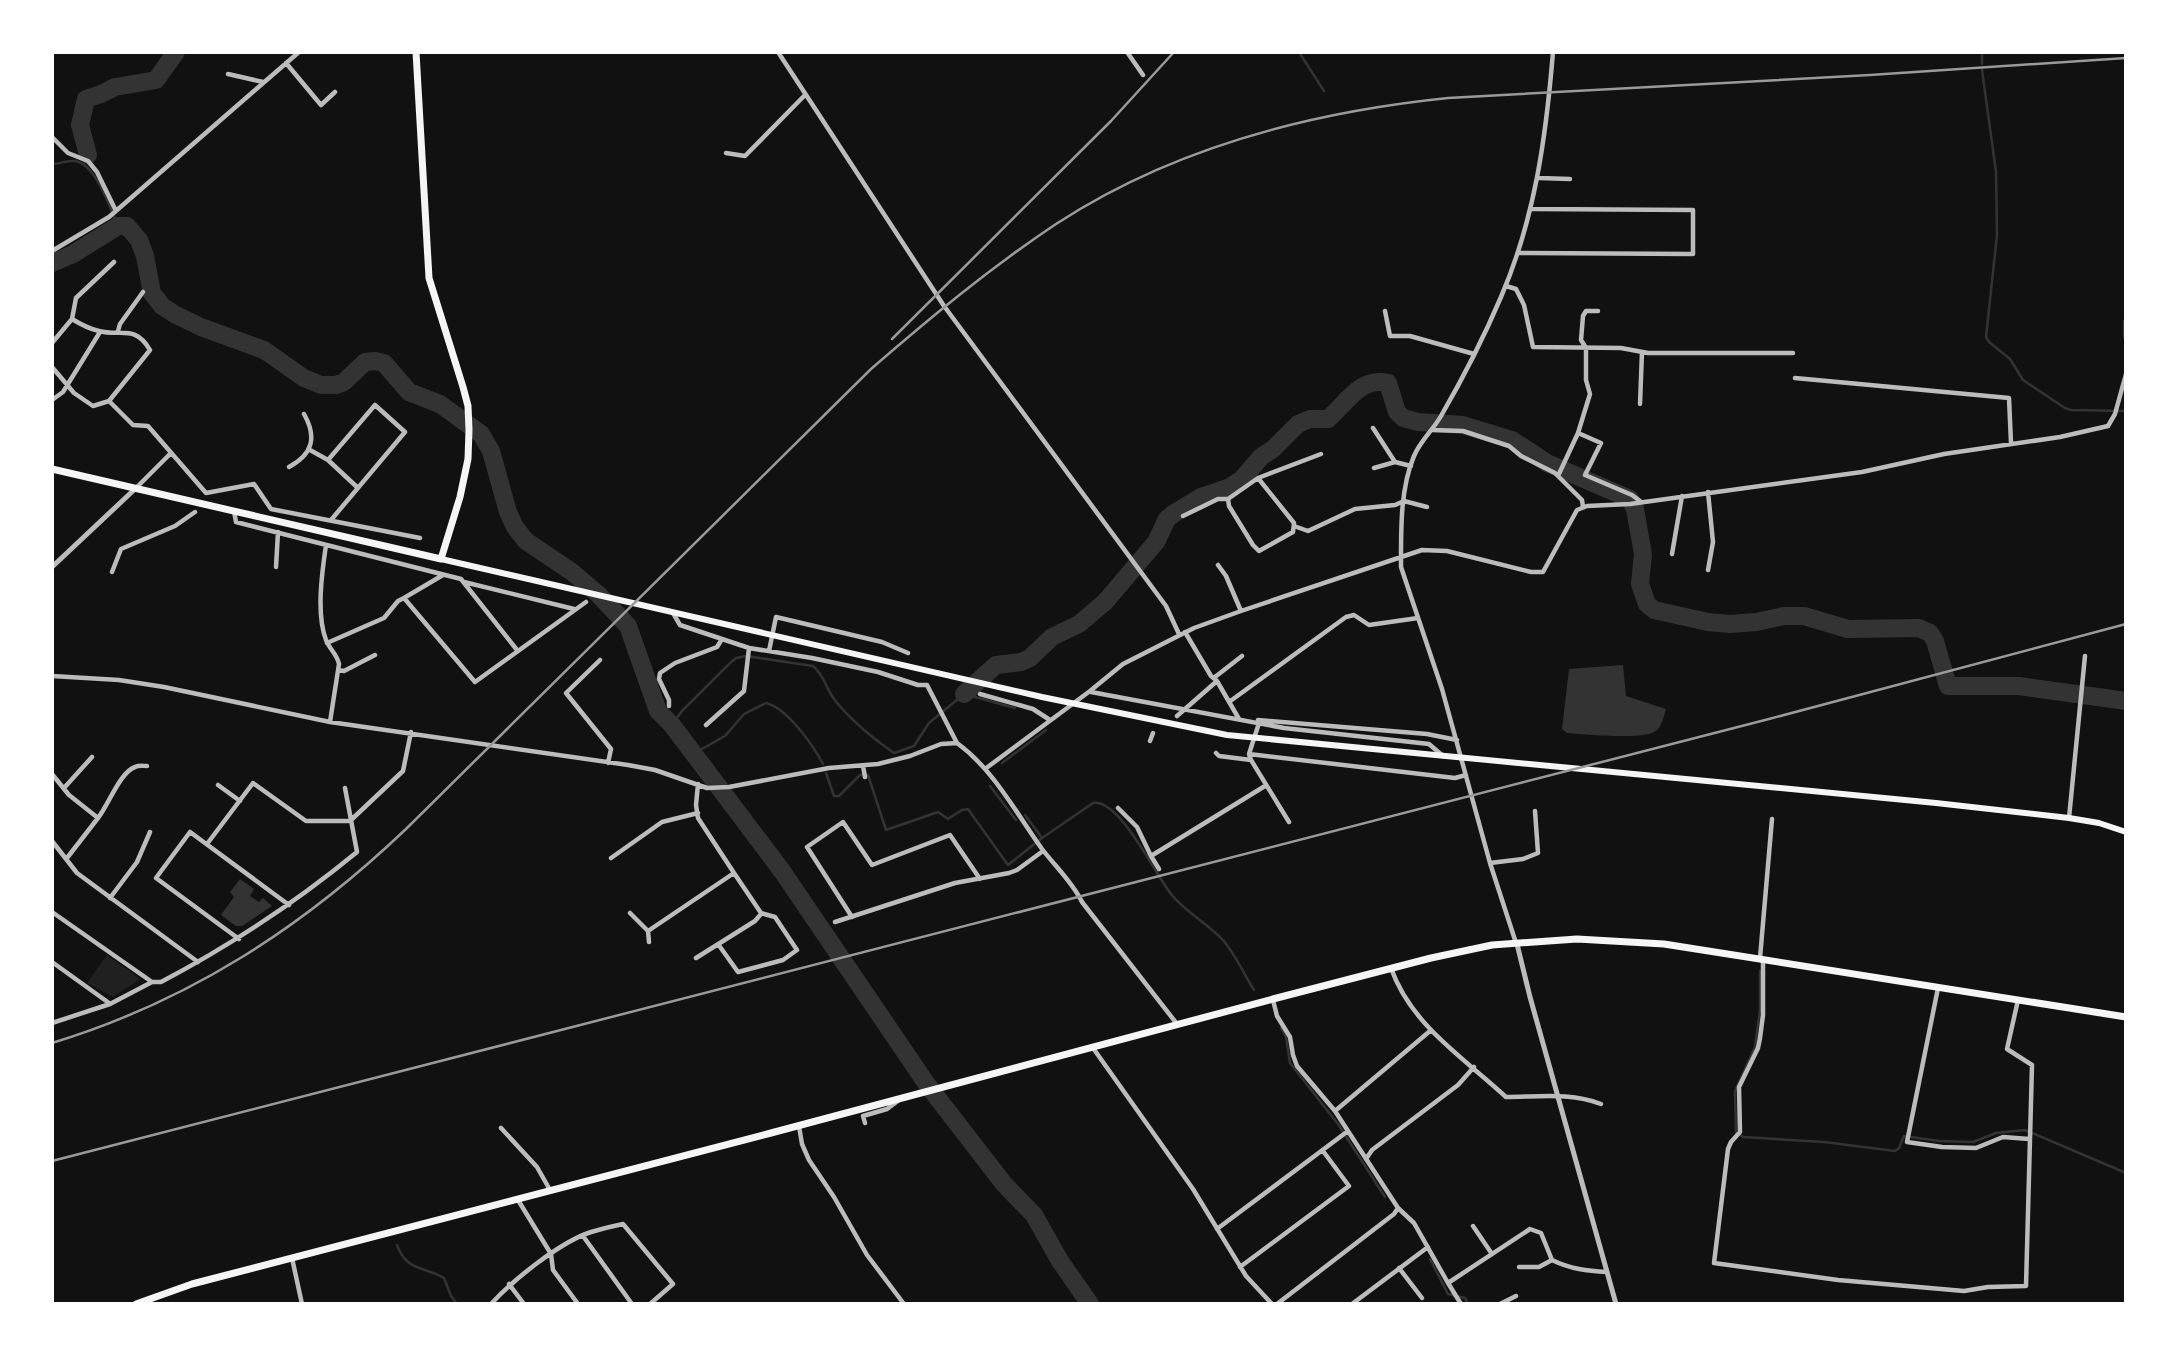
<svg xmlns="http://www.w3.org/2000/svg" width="2178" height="1356" font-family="Helvetica,sans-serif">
  <rect width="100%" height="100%" fill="#111"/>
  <path fill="#202020" d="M107,955L140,979L113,997L87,983Z"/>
  <path fill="#333" d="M1623,665L1626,696L1666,709C1664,715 1662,726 1657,730C1647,741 1583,734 1567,733L1562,729L1569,669Z
    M240,879L254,889L250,896L259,902L263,898L272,906L242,926H236L221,915L234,897L230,892Z"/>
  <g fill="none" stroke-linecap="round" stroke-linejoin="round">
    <path stroke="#333" stroke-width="2.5" d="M1299,52L1324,91
      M1982,64V52
      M1982,70L1996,172L1997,235L1986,337L1989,342L2010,359L2023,380L2065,408L2071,410L2126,411
      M52,164C60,164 67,160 75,161C96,164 110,208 118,226
      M672,725L682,711L728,665L736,658L746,656L813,666C824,675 826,688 834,699C851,721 871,737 894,753L914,746L929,723L964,694L1015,708
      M693,754L725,736L744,714L766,703C787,708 813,745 823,764
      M1002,763L1046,730
      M826,773L834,796H839L860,775H868L886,830L938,812L948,819L962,810L968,809L1008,865L1042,838
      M990,786L1016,820
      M1025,815L1042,838L1093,803C1120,799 1155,874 1171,894C1183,910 1207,923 1223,940C1235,954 1244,974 1254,990
      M1760,971V1009L1755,1047L1735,1091L1736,1132L1743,1137L1824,1142L1895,1151L1899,1148L1904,1136L1939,1141L1973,1142L1996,1133L2025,1130L2126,1173
      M1281,1028L1286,1037L1290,1063L1338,1124L1385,1197
      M397,1245C407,1272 424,1266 444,1278L451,1296L457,1304
      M1430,1259L1448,1294L1465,1298L1468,1304"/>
    <path stroke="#333" stroke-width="18" d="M88,155L80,125L86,99L101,94L115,87L156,80L176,52
      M52,263L73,254L118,226H127L139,240L145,256L152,293L162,306L176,315L201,327L264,350L304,378L321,385H336L344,382L365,362L375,361L384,363L409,392L440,404L481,434L491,451L508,512L515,527L526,541L572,572L599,595L628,626L658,711L672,725L782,871L926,1083L1004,1184L1034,1215L1060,1261L1090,1304
      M964,694L996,665L1021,662L1030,658L1052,637L1079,624L1105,602L1156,542L1167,519L1173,514L1201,497L1230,487L1242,479L1261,457L1273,449L1298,424L1310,419H1328C1346,404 1360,376 1388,383L1397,412L1403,418L1418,422L1463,425L1512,440L1547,463L1630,499L1635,509L1643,554L1640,584L1647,604L1654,610L1708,622L1730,624L1756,622L1784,616H1804L1848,629L1919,628L1930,633L1935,641L1948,686H2019L2126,701"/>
    <path stroke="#bcbcbc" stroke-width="4.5" d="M778,52L944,306L1166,606L1179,634
      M1127,52L1143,75
      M286,63L321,105L335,92
      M228,74L263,82
      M52,137L68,153L88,161L97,172L116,211
      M726,153L745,156L805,95
      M1539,178L1570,179
      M52,251L109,217L299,52
      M1518,253L1693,254V210L1532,209
      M1506,286L1516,289L1524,305L1533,347L1621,348L1648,353H1793
      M1385,311L1390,336H1410L1474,354
      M2126,320V337
      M118,331L120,324L143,292
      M52,343L72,319L76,298L114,262
      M52,367L74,393L93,406L109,401L150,350C135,324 121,337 99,331C90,329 80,324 72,319
      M1795,378L2009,398L2011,443
      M52,400L63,392L100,332
      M109,401L133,425L148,426L206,493L254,484L271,509L420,538
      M1640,404L1642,352
      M1373,428L1395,462L1411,466
      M1433,430L1463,431L1509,446L1521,456L1555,473L1582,500L1583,507
      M1578,433L1601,443L1585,475L1632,495L1640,501
      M310,450L328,460
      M289,467C313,454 317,437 304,414
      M1374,468L1395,462
      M1558,476L1578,433L1590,394L1586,380V348L1581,340L1583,316L1586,311H1598
      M1258,478L1321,454
      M137,487L170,454
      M234,511L236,522L461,579L517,650
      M1183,516L1218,499H1228L1229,506L1253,545L1259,551L1293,532L1294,523L1258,478L1228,499
      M331,520L405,432L375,405L328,460L358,488
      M1294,526L1308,531L1355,509L1395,505L1404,501L1427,507
      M326,545C322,572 316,614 326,640C330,650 337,654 339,664L330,722
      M1672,554L1682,496
      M1218,565L1226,576L1241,611
      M276,567L278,532
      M1708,570L1713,542L1708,492
      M112,572L121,549L175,526L195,512
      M443,575L404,598L475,682L586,602
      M464,582L574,609
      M673,613L680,625L749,648L812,658L878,672L918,685H927L957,743
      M1185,632L1211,676L1217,681
      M327,643L384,618L398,601L404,598
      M769,651L776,617L882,642L908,653
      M600,660L566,693L611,749L608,763
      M338,670L344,671L375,655
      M52,676L119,680L164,687L330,722L628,765L655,770L707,788L729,787L829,768L878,764L910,756L941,744L957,743C994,770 1016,813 1042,849C1055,866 1073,883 1082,902L1177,1024
      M1215,677L1242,656
      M1091,692L1284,728L1429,744L1443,756
      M980,694L1033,709L1050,720
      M1229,702L1346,617L1354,615L1369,625L1418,618
      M669,706V700L659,679L660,673L675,663L717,647L722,639
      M1177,716L1217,681L1239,719
      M1258,720L1427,734L1457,740
      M1259,723L1249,754L1251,760L1289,822
      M706,725L744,691L749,648
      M1150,741L1153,733
      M1216,753L1219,756L1251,760
      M1249,754L1455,778L1466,775
      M863,766L865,777
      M985,769L1090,691L1123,664L1194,628L1241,611L1422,550L1447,551L1531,572H1543L1577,510L1587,506L1630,504L1862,472L1944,454L2060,437L2108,426L2115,414L2126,374
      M52,774L69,795L98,818L67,858
      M698,784L696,805L698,818L734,873
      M218,785L240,801
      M64,788L92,757
      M1118,808L1137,827L1151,856L1265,786
      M98,818C108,806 120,772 135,767C139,765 143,766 147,766
      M2069,818L2085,656
      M52,841L77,873L198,962
      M207,844L253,783L306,821H350L403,771L411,732
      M1151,856L1159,869
      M611,858L662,822L698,813
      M1490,863L1523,859L1538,853L1535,811
      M110,898L137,862L150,832
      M52,912L152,982
      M630,913L648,931L649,942
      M852,917L807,847L843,822L872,865L950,835L980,879
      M835,922L955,883L1009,873L1017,870L1043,851
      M648,931L734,873L761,913L775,917L797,950L783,960L738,972L718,944
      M239,939L156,878L190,832L289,905
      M1516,943L1490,863L1442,689L1401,567C1401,531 1400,489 1414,456C1420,441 1433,430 1441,416C1463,378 1484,337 1501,297C1535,218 1546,137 1553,52
      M696,958L755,921L761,914
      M1760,958L1772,819
      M1763,960V1015L1760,1038L1758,1048L1739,1087L1740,1132L1731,1142L1728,1149L1714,1263L1838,1280L1964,1291L1988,1287L2026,1286L2032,1065L2007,1049L2018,1000
      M52,962L109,1003
      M1391,968C1411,1025 1464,1058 1506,1097C1538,1097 1571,1092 1601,1104
      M1938,988L1907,1142L1942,1147L1976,1148L2003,1137L2029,1139
      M1273,1000L1277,1016L1290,1037L1293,1055L1297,1066L1335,1111L1398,1208L1414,1223L1448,1283
      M52,1023L110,1004L152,982H161C231,945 295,903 357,852L345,788
      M1093,1048L1193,1189L1246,1276L1272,1304
      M1335,1111L1430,1031
      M865,1123L863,1116L887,1109L899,1100
      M799,1126L802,1144L809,1160L834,1197L867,1255L904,1304
      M501,1128L537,1167L550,1190
      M1366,1159L1372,1150L1458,1085L1474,1067
      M518,1200L551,1254L553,1270L578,1304
      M1473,1226L1492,1254
      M1217,1229L1348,1131
      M583,1236L632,1304
      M292,1258L302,1304
      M1240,1267L1349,1186L1323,1151
      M1519,1267H1539L1552,1260
      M1399,1268L1422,1298
      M509,1284L524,1304
      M491,1304C513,1280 560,1242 591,1232C601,1229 613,1226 623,1224L673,1284L650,1304
      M1277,1304L1394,1214L1398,1208
      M1352,1304L1428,1247
      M1461,1304L1448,1283L1530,1229L1541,1233L1552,1260C1570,1269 1588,1271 1607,1272
      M1500,1304L1516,1296"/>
    <path stroke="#bcbcbc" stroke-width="5" d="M52,567L136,488
      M1517,944L1530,997L1616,1304"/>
    <path stroke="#f5f5f5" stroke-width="6" d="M441,559L1042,697L1227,735L1936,803L2069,818L2099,823L2126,832"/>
    <path stroke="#f5f5f5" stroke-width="7" d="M52,469L441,559L460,497L468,459L469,430L468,406L463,387L429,278L416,52"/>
    <path stroke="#f5f5f5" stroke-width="7" d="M136,1304L192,1284L771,1133L1273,999L1431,958L1492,945L1577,939L1664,944L2126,1017"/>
    <path stroke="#9a9a9a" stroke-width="2.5" d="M892,339L1111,121L1174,52
      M52,1043C190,1001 303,927 406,829L871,369C931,317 990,268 1056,224C1172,148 1311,112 1448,98L1870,75L2126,58
      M52,1161L1769,719L2126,624"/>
  </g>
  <rect width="2178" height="1356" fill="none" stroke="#ffffff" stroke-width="108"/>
</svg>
